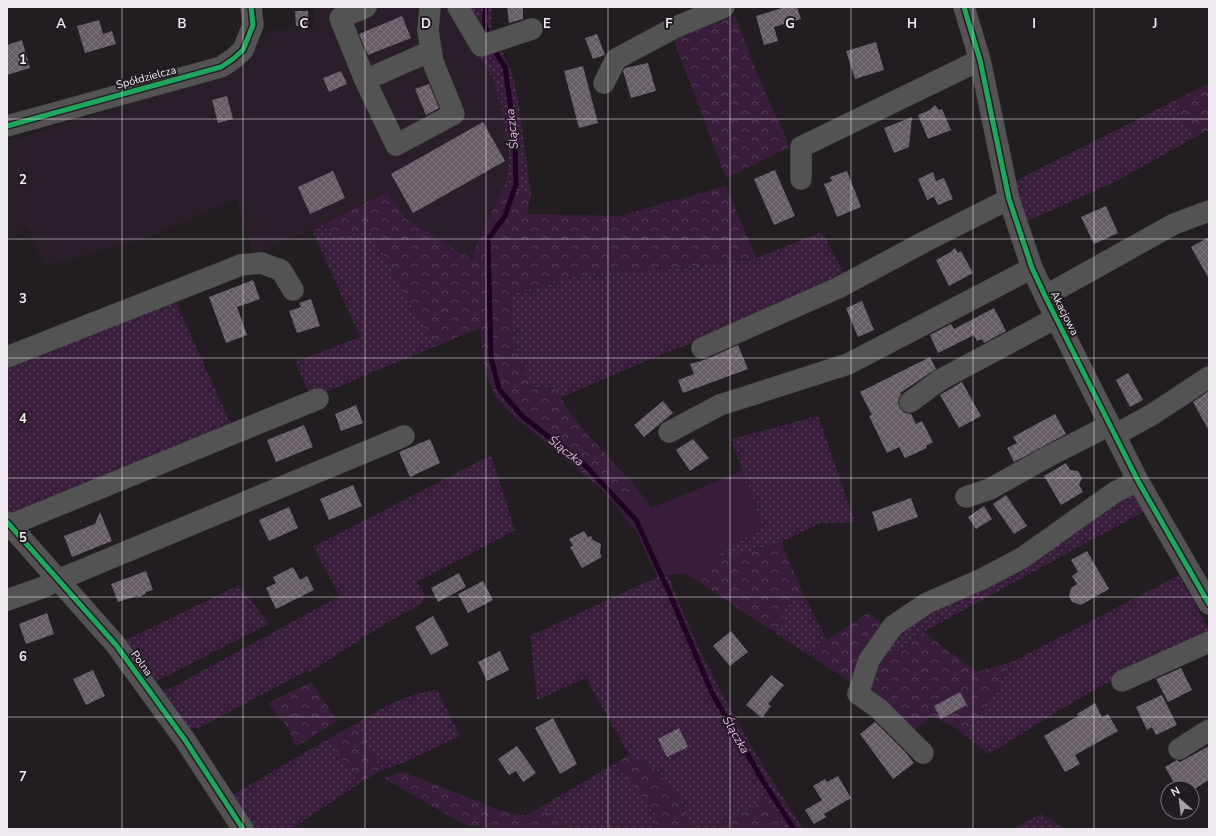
<svg xmlns="http://www.w3.org/2000/svg" width="1216" height="836" font-family="'Nunito Sans',sans-serif">
  <defs>
    <pattern id="grass-dots" width="8" height="8" patternUnits="userSpaceOnUse"><rect width="8" height="8" fill="#391e3c"/><path d="M2 2h.1M6 6h.1" fill="none" stroke="#563f58" stroke-width="1.8" stroke-linecap="round"/></pattern>
    <pattern id="forest-crowns" width="20" height="18" patternUnits="userSpaceOnUse"><rect width="20" height="18" fill="#391e3c"/><path d="M2 6a3 3 0 1 1 6 0M12 15a3 3 0 1 1 6 0" fill="none" stroke="#563f58"/></pattern>
    <pattern id="building-cross-hatch" width="8" height="8" patternUnits="userSpaceOnUse"><rect width="8" height="8" fill="#665d67"/><path d="M0 0l8 8M0 8l8-8" fill="none" stroke="#7c747d"/></pattern>
  </defs>
  <rect width="100%" height="100%" fill="#211d21"/>
  <path fill="#291e2a" d="M314,7H450L492,76L502,112L509,158L507,178L501,193L475,248L473,260L406,219L386,192L312,230L253,254L236,199L142,240L44,266L27,227L7,243V141L202,81L217,78L242,65L268,30L314,27Z"/>
  <path fill="url(#grass-dots)" d="M464,7H492L491,29L495,36L479,33Z
    M476,50H501L513,75L519,106L531,195L503,188L507,178L509,158L502,112L492,77Z
    M1180,98C1179,120 1179,124 1199,135L1113,183L1027,221L1015,181Z
    M324,224L338,236L371,232L407,299L436,346L311,398L295,362L360,337L312,230Z
    M822,232L847,279L782,309L660,355L562,397L557,388L531,387L513,342L510,295L588,273L656,270L756,258Z
    M174,298L233,429L18,516L7,512V363Z
    M818,416L855,522L820,523L781,542L748,553L713,558L762,527L731,439Z
    M491,455L515,530L417,582L425,596L421,604L383,625L310,672L306,671L199,728L190,729L158,692L171,688L340,596L313,547Z
    M1132,492L1143,512L923,632L871,671L893,634Z
    M1179,575L1209,630V633L1101,686L1055,713L989,754L965,735L985,710L1012,662Z
    M668,576C678,600 688,625 699,649C730,711 765,772 803,829H785L766,798L714,829H692L684,806L657,770L629,755L586,678L537,700L530,636L657,577Z
    M239,585L269,624L157,681L147,678L122,642Z
    M804,596L827,640L820,645L812,657L774,632L784,622L780,607Z
    M437,690L460,736L400,764L382,770L366,743L353,725C379,710 406,693 437,690Z
    M328,739L360,783L291,829H249L229,797Z
    M614,764L645,798L657,817L655,829H572L539,808Z
    M1041,814L1064,829H1050L1048,827L1044,829H1013Z"/>
  <path fill="url(#forest-crowns)" d="M735,15L759,78L790,147L726,178L673,38Z
    M1209,83V130L1199,135C1179,124 1179,120 1180,98Z
    M726,186L756,258L656,270L588,273L510,295L513,343L531,387L557,388L566,408L591,438L636,487L633,493L603,490L510,413L495,395L485,371L480,328L436,346L407,299L371,232L337,236L324,224L387,192L406,219L473,260L475,248L503,188L531,195L527,214L619,216Z
    M781,542L804,596L781,607L784,622L774,632L694,579L713,558L748,553Z
    M868,613L882,623L854,684L812,657L820,645Z
    M923,632L977,672L1012,662L985,710L965,735L951,725L931,716L913,731L867,693L871,671Z
    M311,682L337,721L296,747L288,728L268,703Z
    M353,725L366,743L382,770L360,783L328,739Z
    M629,755L657,770L684,806L692,829H655L657,817L645,798L614,764Z
    M403,772L497,809L526,816L539,808L572,829C537,829 489,834 458,821L384,778Z
    M766,798L785,829H714Z"/>
  <path fill="#391e3c" d="M742,471L762,527L713,558L694,579L684,573L657,577L637,533L603,490L633,493L636,487L651,508Z"/>
  <g fill="none" stroke-linecap="round" stroke-linejoin="round">
    <path stroke="#1e0421" stroke-width="5" d="M486,7L484,21L489,39
      M492,47L505,67L515,138L516,184L505,216L488,239L491,358L499,389L523,417L583,463L636,520L669,592L712,693L763,781L794,829"/>
  </g>
  <path fill="url(#building-cross-hatch)" d="M507,7H523V19L509,23Z
    M785,7H797L801,19L774,27L778,41L764,45L756,16Z
    M295,11H308L309,25L296,26Z
    M402,16L411,38L368,55L359,34Z
    M99,20L103,34L112,31L116,44L85,53L77,26Z
    M597,34L605,55L593,59L585,38Z
    M22,40L30,68L7,75V45Z
    M876,42L884,70L855,79L846,51Z
    M648,63L656,91L631,98L623,71L625,68Z
    M583,66L598,123L579,128L564,71Z
    M341,71L347,84L329,92L323,78Z
    M429,84L439,108L426,115L415,89Z
    M227,96L233,119L218,123L212,100Z
    M935,105L939,110L942,109L951,130L928,139L918,115L930,110Z
    M912,117L909,147L894,153L884,128Z
    M483,122L505,161L413,213L391,174Z
    M775,170L795,216L774,225L754,179Z
    M333,171L345,198L310,214L298,187Z
    M847,171L861,207L837,217L824,184L832,181L830,177Z
    M933,172L936,181L944,178L953,199L938,205L934,197L927,200L918,179Z
    M1106,206L1118,233L1094,244L1081,217Z
    M1209,237V279L1191,247Z
    M955,248L958,253L961,251L973,273L949,286L936,260L949,253Z
    M253,280L260,299L237,307L247,335L226,343L209,297Z
    M311,299L320,326L297,333L289,311L301,307L299,303Z
    M862,301L874,330L858,337L846,308Z
    M994,308L1006,331L984,343L982,339L977,341L974,335L938,353L930,335L951,324L954,329Z
    M738,345L748,369L683,393L678,380L694,374L690,364L707,359Z
    M930,357L936,369L900,393L901,394L899,398L898,403L901,409L905,413L911,414L916,424L922,421L933,442L926,446L927,448L905,458L899,447L887,453L869,416L872,415L860,392Z
    M1128,373L1143,400L1130,407L1116,380Z
    M962,382L981,416L959,428L940,395Z
    M1209,391V431L1193,402Z
    M663,401L673,413L644,437L634,425Z
    M356,405L363,423L341,431L335,414Z
    M1055,414L1066,434L1014,462L1007,448L1017,443L1013,437Z
    M304,425L313,447L276,462L267,440Z
    M430,439L440,463L410,477L399,452Z
    M693,439L709,458L690,471L676,450Z
    M1066,463L1070,470L1078,471L1082,478L1079,485L1083,492L1061,505L1044,476Z
    M353,485L362,506L329,520L320,499Z
    M1006,495L1027,526L1014,534L993,504Z
    M911,498L918,517L878,531L872,512Z
    M984,506L992,519L976,529L968,517Z
    M289,507L298,528L269,541L259,520Z
    M100,512L112,541L72,557L64,536L95,524Z
    M584,531L588,537L591,536L593,540L601,544L600,553L602,557L582,568L570,547L573,546L569,539Z
    M1087,551L1109,589L1081,605L1072,602L1069,596L1071,588L1077,584L1072,576L1078,572L1071,560Z
    M293,567L300,580L307,576L314,590L276,609L266,588L276,583L273,577Z
    M146,571L153,590L146,592L145,594L139,597L137,596L118,602L111,584Z
    M459,573L466,587L438,602L431,588Z
    M483,581L493,600L468,613L458,594Z
    M47,613L54,634L26,644L19,624Z
    M433,616L449,645L431,655L415,627Z
    M731,631L748,652L730,666L713,646Z
    M500,651L509,670L487,681L478,662Z
    M1181,668L1192,690L1168,702L1156,679Z
    M93,670L105,696L86,705L73,679Z
    M771,675L784,685L768,704L771,706L762,718L746,705Z
    M960,692L967,705L941,719L934,706Z
    M1162,695L1177,725L1156,735L1152,727L1147,730L1136,707Z
    M1095,703L1102,717L1108,714L1118,731L1075,755L1080,764L1065,772L1044,736L1078,716L1077,714Z
    M553,718L577,764L560,774L535,728Z
    M875,722L905,752L914,763L893,779L860,734Z
    M679,728L688,747L667,757L658,739Z
    M517,746L536,773L523,782L516,771L509,775L498,759Z
    M1209,746V780L1196,788H1177L1165,767L1177,760L1180,762Z
    M838,776L851,798L824,814L826,817L814,824L805,810L822,800L813,786L825,779L827,782Z"/>
  <g fill="none" stroke-linecap="round" stroke-linejoin="round">
    <g stroke="#3d3b3d" stroke-width="22">
      <path id="minor" d="M366,7L340,18L365,80L396,145L454,114L433,62L428,31L430,7
        M458,7L481,46L532,29
        M964,7L980,60L1009,199L1032,268L1045,296L1138,481L1209,604
        M365,80L431,51
        M604,83L616,59L676,27L724,7
        M7,126L221,67L233,59L243,50L253,25L251,7
        M801,179V147L980,60
        M1045,296L1174,224L1209,211
        M702,348L838,288L924,242L1009,199
        M7,357L241,265L261,263L281,270L293,290
        M910,402L940,380L1056,318
        M669,432L720,405L848,364L1032,268
        M1115,435L1153,414L1209,377
        M966,497L990,489L1049,456L1110,425
        M7,522L116,645L185,740L243,829
        M10,525L318,399
        M7,600L44,587L58,580L404,436
        M1122,681L1209,642
        M1179,749L1209,730
        M923,753L878,708L858,694L869,660L893,626L927,603L982,579L1022,558L1115,492L1138,481"/>
    </g>
    <use href="#minor" stroke="#545354" stroke-width="21"/>
    <g stroke="#231b23" stroke-width="8">
      <path id="cycleway" d="M964,7L980,60L1009,199L1032,268L1045,296L1138,481L1209,604
        M7,126L221,67L233,59L243,50L253,25L251,7
        M7,522L116,645L185,740L243,829"/>
    </g>
    <use href="#cycleway" stroke="#20a55d" stroke-width="5"/>
  </g>
  <path fill="none" stroke="#efeaef" stroke-width="1" stroke-opacity="0.55" d="M122,7V829M243,7V829M365,7V829M486,7V829M608,7V829M730,7V829M851,7V829M973,7V829M1094,7V829M7,119H1209M7,239H1209M7,358H1209M7,478H1209M7,597H1209M7,717H1209"/>
  <g text-anchor="middle" stroke-width="4" stroke-linejoin="round" paint-order="stroke">
    <g font-size="11" fill="#efeaef" stroke="#231b23">
      <text transform="translate(146 77) rotate(-15)" y="4">Spółdzielcza</text>
      <text transform="translate(1065 313) rotate(63)" y="4">Akacjowa</text>
      <text transform="translate(142 663) rotate(54)" y="4">Polna</text>
    </g>
    <g font-size="12" font-style="italic" fill="#edb5f2" stroke="#231b23">
      <text transform="translate(512 129) rotate(-96)" y="4">Ślączka</text>
      <text transform="translate(566 451) rotate(38)" y="4">Ślączka</text>
      <text transform="translate(736 735) rotate(60)" y="4">Ślączka</text>
    </g>
  </g>
  <g font-size="13" text-anchor="middle" font-weight="bold" fill="#efeaef" stroke="#231b23" stroke-width="4" stroke-linejoin="round" paint-order="stroke">
    <text x="61" y="28">A</text>
    <text x="182" y="28">B</text>
    <text x="304" y="28">C</text>
    <text x="426" y="28">D</text>
    <text x="547" y="28">E</text>
    <text x="669" y="28">F</text>
    <text x="790" y="28">G</text>
    <text x="912" y="28">H</text>
    <text x="1034" y="28">I</text>
    <text x="1155" y="28">J</text>
    <text x="23" y="64">1</text>
    <text x="23" y="184">2</text>
    <text x="23" y="303">3</text>
    <text x="23" y="423">4</text>
    <text x="23" y="542">5</text>
    <text x="23" y="661">6</text>
    <text x="23" y="781">7</text>
  </g>
  <rect width="1216" height="836" fill="none" stroke="#efeaef" stroke-width="16"/>
  <g transform="translate(1180 800) rotate(332)"><circle r="19" fill="#231b23" stroke="#756e75"/>
  <path d="M0-3L7 15L0 10L-7 15Z" fill="#a7a2a7"/>
  <text y="-6" font-size="11" font-weight="bold" text-anchor="middle" fill="#efeaef">N</text>
  </g>
</svg>
